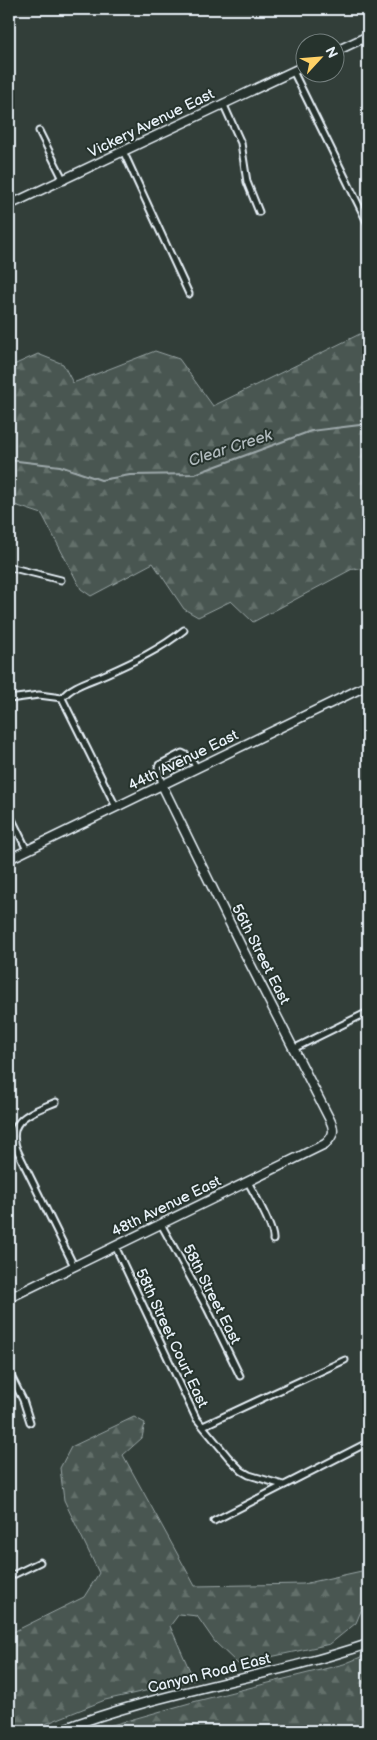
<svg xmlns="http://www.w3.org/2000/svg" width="377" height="1740" font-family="'Balsamiq Sans',sans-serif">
  <defs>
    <pattern id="forest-firs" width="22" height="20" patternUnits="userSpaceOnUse" patternTransform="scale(1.25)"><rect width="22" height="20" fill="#495651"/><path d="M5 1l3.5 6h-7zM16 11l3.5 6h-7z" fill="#636f6b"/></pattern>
  </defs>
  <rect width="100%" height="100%" fill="#323e39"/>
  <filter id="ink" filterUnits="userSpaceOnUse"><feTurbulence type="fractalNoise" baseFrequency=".02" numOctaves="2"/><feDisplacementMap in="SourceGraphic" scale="10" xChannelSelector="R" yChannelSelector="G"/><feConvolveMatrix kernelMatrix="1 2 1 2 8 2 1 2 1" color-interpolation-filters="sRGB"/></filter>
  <g filter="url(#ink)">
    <path fill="url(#forest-firs)" stroke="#98a4a4" d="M368,330V571L354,568L253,622L231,601L198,617L184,609L153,563L91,596L81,589L42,514L9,503V367L38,354L63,364L73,383L155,351L179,359L213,406Z
      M134,1417L145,1423L142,1438L123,1455L195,1586L303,1584L366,1570L368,1571V1594L356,1623L330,1644L238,1664L215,1642L197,1616L179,1614L170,1626L194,1680L105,1700L28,1731H9V1634L84,1597L99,1573L64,1500L60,1468L71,1447Z
      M368,1654V1731H326L321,1729L308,1731H91L193,1702L344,1664Z"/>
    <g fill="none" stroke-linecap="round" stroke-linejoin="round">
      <path stroke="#9ea9ab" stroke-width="2" d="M9,460L60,466L101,480L130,475L195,474L311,431L368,424"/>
      <g stroke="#e8f1f8" stroke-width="9">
        <path id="street" d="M293,71L368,224
          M223,103L241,143L247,182L259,212
          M39,131L64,181
          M123,151L189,294
          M9,567L61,580
          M62,698C72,685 91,681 106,674C133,662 161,649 184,630
          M62,698L116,807
          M9,699L39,695L62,698
          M162,785L158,767L159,765L182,753L190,757L197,768
          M9,813L27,850
          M293,1049L368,1012
          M56,1102C30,1113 3,1120 19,1154L74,1266
          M248,1182C254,1193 275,1230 273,1240
          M161,1224L207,1308L240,1376
          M115,1246L196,1418L229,1458L242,1471L249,1475L283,1485
          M9,1285L14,1295
          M9,1372L23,1400L30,1422
          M203,1426L345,1360
          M214,1521L363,1445
          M9,1577L40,1562"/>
      </g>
      <g stroke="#e8f1f8" stroke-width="11">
        <path id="secondary" d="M334,52L368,36
          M9,205L304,66
          M9,859L368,685
          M9,1298L325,1144C334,1136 335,1130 330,1120L241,946L162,785
          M58,1731C157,1692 267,1678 368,1644"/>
      </g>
      <use href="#street" stroke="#26332d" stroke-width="5"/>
      <use href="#secondary" stroke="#26332d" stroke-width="8"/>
    </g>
  </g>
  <g text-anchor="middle" stroke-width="4" stroke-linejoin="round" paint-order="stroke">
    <g font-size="15" fill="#e8f1f8" stroke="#26332d">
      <text transform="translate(151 123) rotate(-26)" y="5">Vickery Avenue East</text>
      <text transform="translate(183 760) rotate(-26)" y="5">44th Avenue East</text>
      <text transform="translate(261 954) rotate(63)" y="5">56th Street East</text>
      <text transform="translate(166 1206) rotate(-26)" y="5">48th Avenue East</text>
      <text transform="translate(212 1294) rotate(63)" y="5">58th Street East</text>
      <text transform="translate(172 1338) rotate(65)" y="5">58th Street Court East</text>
      <text transform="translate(209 1673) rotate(-14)" y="5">Canyon Road East</text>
    </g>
    <g font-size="16" font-style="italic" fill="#b1bbbe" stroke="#26332d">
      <text transform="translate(230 447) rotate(-18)" y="6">Clear Creek</text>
    </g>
  </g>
  <rect width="377" height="1740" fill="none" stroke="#26332d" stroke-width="30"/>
  <rect x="15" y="15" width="347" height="1710" fill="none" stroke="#e8f1f8" stroke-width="2" filter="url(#ink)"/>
  <g transform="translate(320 58) rotate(64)"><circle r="24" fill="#26332d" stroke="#747f7e"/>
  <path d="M0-4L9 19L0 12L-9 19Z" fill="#ffd166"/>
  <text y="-8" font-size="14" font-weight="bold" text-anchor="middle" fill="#e8f1f8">N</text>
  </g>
</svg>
